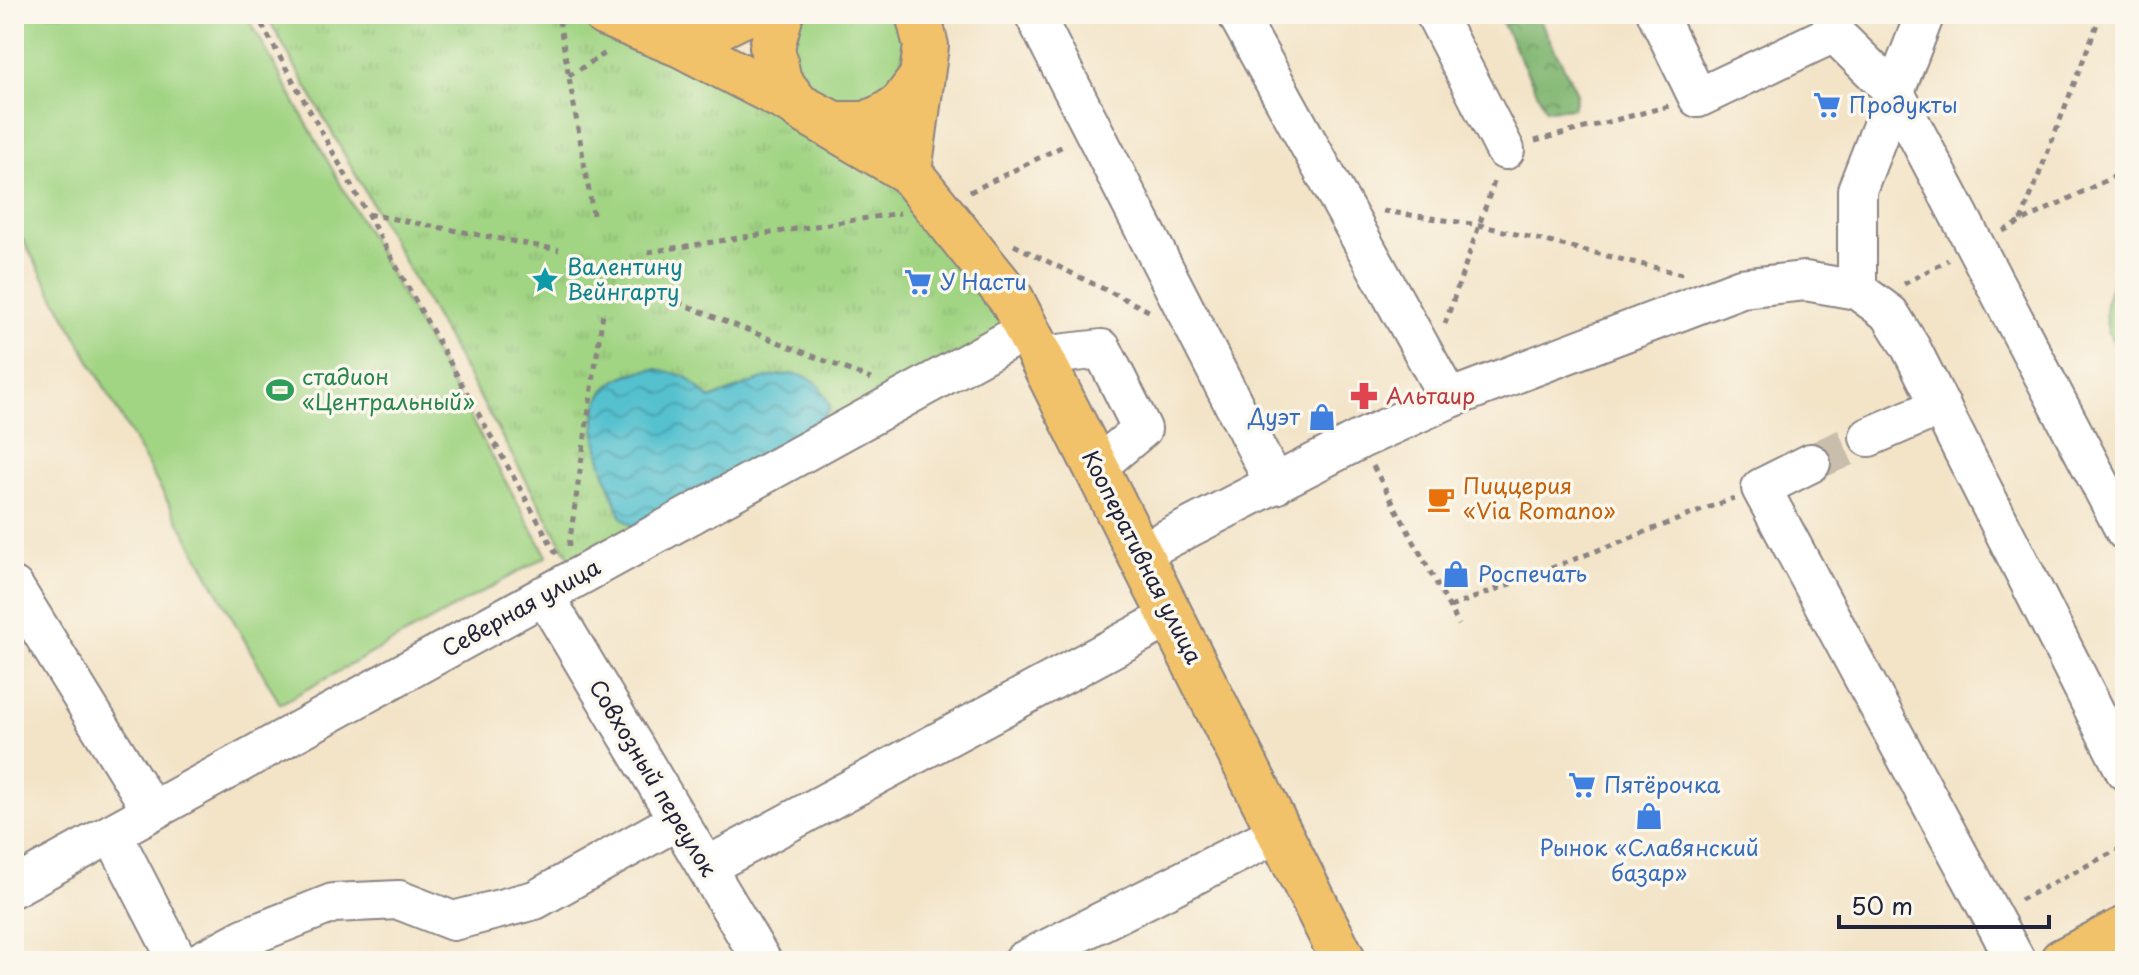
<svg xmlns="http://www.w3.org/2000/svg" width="2139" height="975" font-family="'Playpen Sans',sans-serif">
  <defs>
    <pattern id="forest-crowns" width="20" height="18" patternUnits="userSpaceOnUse" patternTransform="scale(2)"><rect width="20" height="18" fill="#80b671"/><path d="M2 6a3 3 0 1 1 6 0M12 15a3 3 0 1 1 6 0" fill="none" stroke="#68945e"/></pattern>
    <pattern id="park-tufts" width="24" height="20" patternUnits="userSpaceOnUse" patternTransform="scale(2)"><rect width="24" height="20" fill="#a1d483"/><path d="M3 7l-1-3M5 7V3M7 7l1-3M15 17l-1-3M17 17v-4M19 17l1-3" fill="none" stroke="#8ab672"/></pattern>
    <pattern id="water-waves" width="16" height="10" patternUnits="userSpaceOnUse" patternTransform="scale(2)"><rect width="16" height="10" fill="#55c1cf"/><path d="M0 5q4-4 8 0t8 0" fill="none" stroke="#469ca9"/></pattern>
  </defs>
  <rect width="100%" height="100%" fill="#fbf7ec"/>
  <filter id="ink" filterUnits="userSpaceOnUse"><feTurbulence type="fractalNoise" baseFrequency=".0125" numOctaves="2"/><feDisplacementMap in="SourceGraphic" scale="16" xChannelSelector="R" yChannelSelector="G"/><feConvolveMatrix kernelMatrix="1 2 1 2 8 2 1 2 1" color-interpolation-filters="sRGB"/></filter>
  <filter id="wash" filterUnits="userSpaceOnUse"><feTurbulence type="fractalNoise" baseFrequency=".006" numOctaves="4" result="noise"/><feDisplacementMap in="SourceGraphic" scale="32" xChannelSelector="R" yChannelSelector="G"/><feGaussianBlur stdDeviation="1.8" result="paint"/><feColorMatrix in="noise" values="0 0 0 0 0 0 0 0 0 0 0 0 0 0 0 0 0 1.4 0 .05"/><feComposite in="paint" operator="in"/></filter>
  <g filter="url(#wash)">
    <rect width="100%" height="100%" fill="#f3e4c8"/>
    <path fill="#a1d483" stroke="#627b5f" stroke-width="2" d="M14,14H246L547,556L280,704L14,224Z
      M786,14H911L893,105L801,102Z
      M2125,267V356C2098,330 2100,293 2125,267Z"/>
    <path fill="url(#forest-crowns)" stroke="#516c56" stroke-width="2" d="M1498,14H1537L1577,93L1573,108L1546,110Z"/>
    <path fill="url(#park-tufts)" stroke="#627b5f" stroke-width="2" d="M266,14H576L676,54L903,181L1013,327L575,568Z"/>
    <path fill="url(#water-waves)" stroke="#3c7285" stroke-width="2" d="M657,369L687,377L710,399C738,389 785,363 813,380C821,385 825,397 830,406L824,418L806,429L632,526L622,518C600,461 560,376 657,369Z"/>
  </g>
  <g filter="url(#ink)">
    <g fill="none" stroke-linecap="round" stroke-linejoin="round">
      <path stroke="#c9bdac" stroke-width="38" stroke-dasharray="38 19" stroke-linecap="butt" d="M1811,463L1869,437"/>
      <g stroke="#8a8382" stroke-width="42">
        <path id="minor" d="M1034,14L1275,485
          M1237,14L1449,399
          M1435,14L1505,150
          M1657,14L1698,98L1834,33L1895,93L2125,531
          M1857,290V190L1925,14
          M1040,356L1102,349L1142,429L1097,467
          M1869,437L1941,406
          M1811,463L1761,488L2016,961
          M1140,553L1359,440L1449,399L1741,288L1805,281L1857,290L1890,314L1911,348L2125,771
          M14,587L152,811
          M544,595L762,961
          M112,833L178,961
          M706,867L1172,616
          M14,887L1027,330
          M201,961L244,938L333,903L399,900L453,921L535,900L678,820
          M1023,961L1280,832"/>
      </g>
      <g stroke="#8a8382" stroke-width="48">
        <path id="major" d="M605,14L681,45L834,124H866L884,116L901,105L919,81
          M781,14L772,47L779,81L800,108L909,172L1012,300L1344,961
          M681,45L745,14
          M909,172L926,46L918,14
          M2062,961L2125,929"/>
      </g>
      <path stroke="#8a8382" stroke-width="5" stroke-dasharray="6 6" stroke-linecap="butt" d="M256,14L557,555
        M559,20L594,220
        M569,76L607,52
        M1535,141L1669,106
        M970,192L1065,145
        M1383,211L1479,225L1686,275
        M368,214L559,250
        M2021,221L2101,14
        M2003,231L2125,171
        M1014,245L1149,311
        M648,252L900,213
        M1904,284L1948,260
        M644,289L871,379
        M1445,324L1495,179
        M1373,466L1459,625
        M569,546L603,313
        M1450,607L1734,498
        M2020,900L2125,846"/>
      <use href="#minor" stroke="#fff" stroke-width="38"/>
      <use href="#major" stroke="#f2c26a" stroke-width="44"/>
    </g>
  </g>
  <defs>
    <g id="supermarket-bare" transform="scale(2.16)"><path d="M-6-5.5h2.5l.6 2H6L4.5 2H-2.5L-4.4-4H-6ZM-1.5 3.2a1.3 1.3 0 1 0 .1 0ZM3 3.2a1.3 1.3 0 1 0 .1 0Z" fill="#3f7fe0" stroke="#fbf7ec" stroke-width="2.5" paint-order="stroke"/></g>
    <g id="sight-bare" transform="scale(2.16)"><path d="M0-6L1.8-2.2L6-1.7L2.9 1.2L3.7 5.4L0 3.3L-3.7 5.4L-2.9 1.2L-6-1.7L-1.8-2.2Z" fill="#0f9aa8" stroke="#fbf7ec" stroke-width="2.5" paint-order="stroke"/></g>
    <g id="stadium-bare" transform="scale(2.16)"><path d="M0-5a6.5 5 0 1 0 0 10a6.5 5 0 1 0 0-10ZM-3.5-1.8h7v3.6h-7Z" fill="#2e9e5b" stroke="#fbf7ec" stroke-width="2.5" paint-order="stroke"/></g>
    <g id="pharmacy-bare" transform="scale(2.16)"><path d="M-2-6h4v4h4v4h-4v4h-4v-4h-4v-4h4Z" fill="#e0444e" stroke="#fbf7ec" stroke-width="2.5" paint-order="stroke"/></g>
    <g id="shop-bare" transform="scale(2.16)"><path d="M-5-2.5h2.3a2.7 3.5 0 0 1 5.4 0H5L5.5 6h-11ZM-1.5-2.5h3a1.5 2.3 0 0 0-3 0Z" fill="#3f7fe0" stroke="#fbf7ec" stroke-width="2.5" paint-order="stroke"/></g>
    <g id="cafe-bare" transform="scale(2.16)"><path d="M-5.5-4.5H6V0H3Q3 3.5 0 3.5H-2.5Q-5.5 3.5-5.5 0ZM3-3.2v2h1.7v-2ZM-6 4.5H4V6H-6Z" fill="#e8710a" stroke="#fbf7ec" stroke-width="2.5" paint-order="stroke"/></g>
  </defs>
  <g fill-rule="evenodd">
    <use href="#supermarket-bare" x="1827" y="105"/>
    <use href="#sight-bare" x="545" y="280"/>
    <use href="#supermarket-bare" x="918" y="282"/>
    <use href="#stadium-bare" x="280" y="390"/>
    <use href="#pharmacy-bare" x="1364" y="396"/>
    <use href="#shop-bare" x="1322" y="417"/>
    <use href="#cafe-bare" x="1441" y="499"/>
    <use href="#shop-bare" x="1456" y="574"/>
    <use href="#supermarket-bare" x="1582" y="785"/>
    <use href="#shop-bare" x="1649" y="816"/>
  </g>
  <g text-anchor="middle" stroke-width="7" stroke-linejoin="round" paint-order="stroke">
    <g font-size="22" fill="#366cbe" stroke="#fbf7ec" text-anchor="start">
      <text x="1849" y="113">Продукты</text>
      <text x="940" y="290">У Насти</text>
      <text x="1300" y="425" text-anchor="end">Дуэт</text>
      <text x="1478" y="582">Роспечать</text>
      <text x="1604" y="793">Пятёрочка</text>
      <text x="1649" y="856" text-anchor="middle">Рынок «Славянский<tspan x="1649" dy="25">базар»</tspan></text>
    </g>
    <g font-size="22" fill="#0d838f" stroke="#fbf7ec" text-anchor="start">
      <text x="567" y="275">Валентину<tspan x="567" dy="25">Вейнгарту</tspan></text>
    </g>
    <g font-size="22" fill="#27864d" stroke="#fbf7ec" text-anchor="start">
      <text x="302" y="385">стадион<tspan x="302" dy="25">«Центральный»</tspan></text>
    </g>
    <g font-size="22" fill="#be3a42" stroke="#fbf7ec" text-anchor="start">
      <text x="1386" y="404">Альтаир</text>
    </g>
    <g font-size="22" fill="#c56008" stroke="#fbf7ec" text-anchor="start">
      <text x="1463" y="494">Пиццерия<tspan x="1463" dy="25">«Via Romano»</tspan></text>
    </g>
    <g font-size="22" fill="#22223b" stroke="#fbf7ec">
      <text transform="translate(1142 557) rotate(63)" y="8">Кооперативная улица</text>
      <text transform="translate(521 608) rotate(-29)" y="8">Северная улица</text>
      <text transform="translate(653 778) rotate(59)" y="8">Совхозный переулок</text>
    </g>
  </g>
  <rect width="2139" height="975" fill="none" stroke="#fbf7ec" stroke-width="48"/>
  <path d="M1839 915v12h210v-12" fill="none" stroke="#22223b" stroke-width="4"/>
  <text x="1851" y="915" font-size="24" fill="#22223b" stroke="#fbf7ec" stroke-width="6" paint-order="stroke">50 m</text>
</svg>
